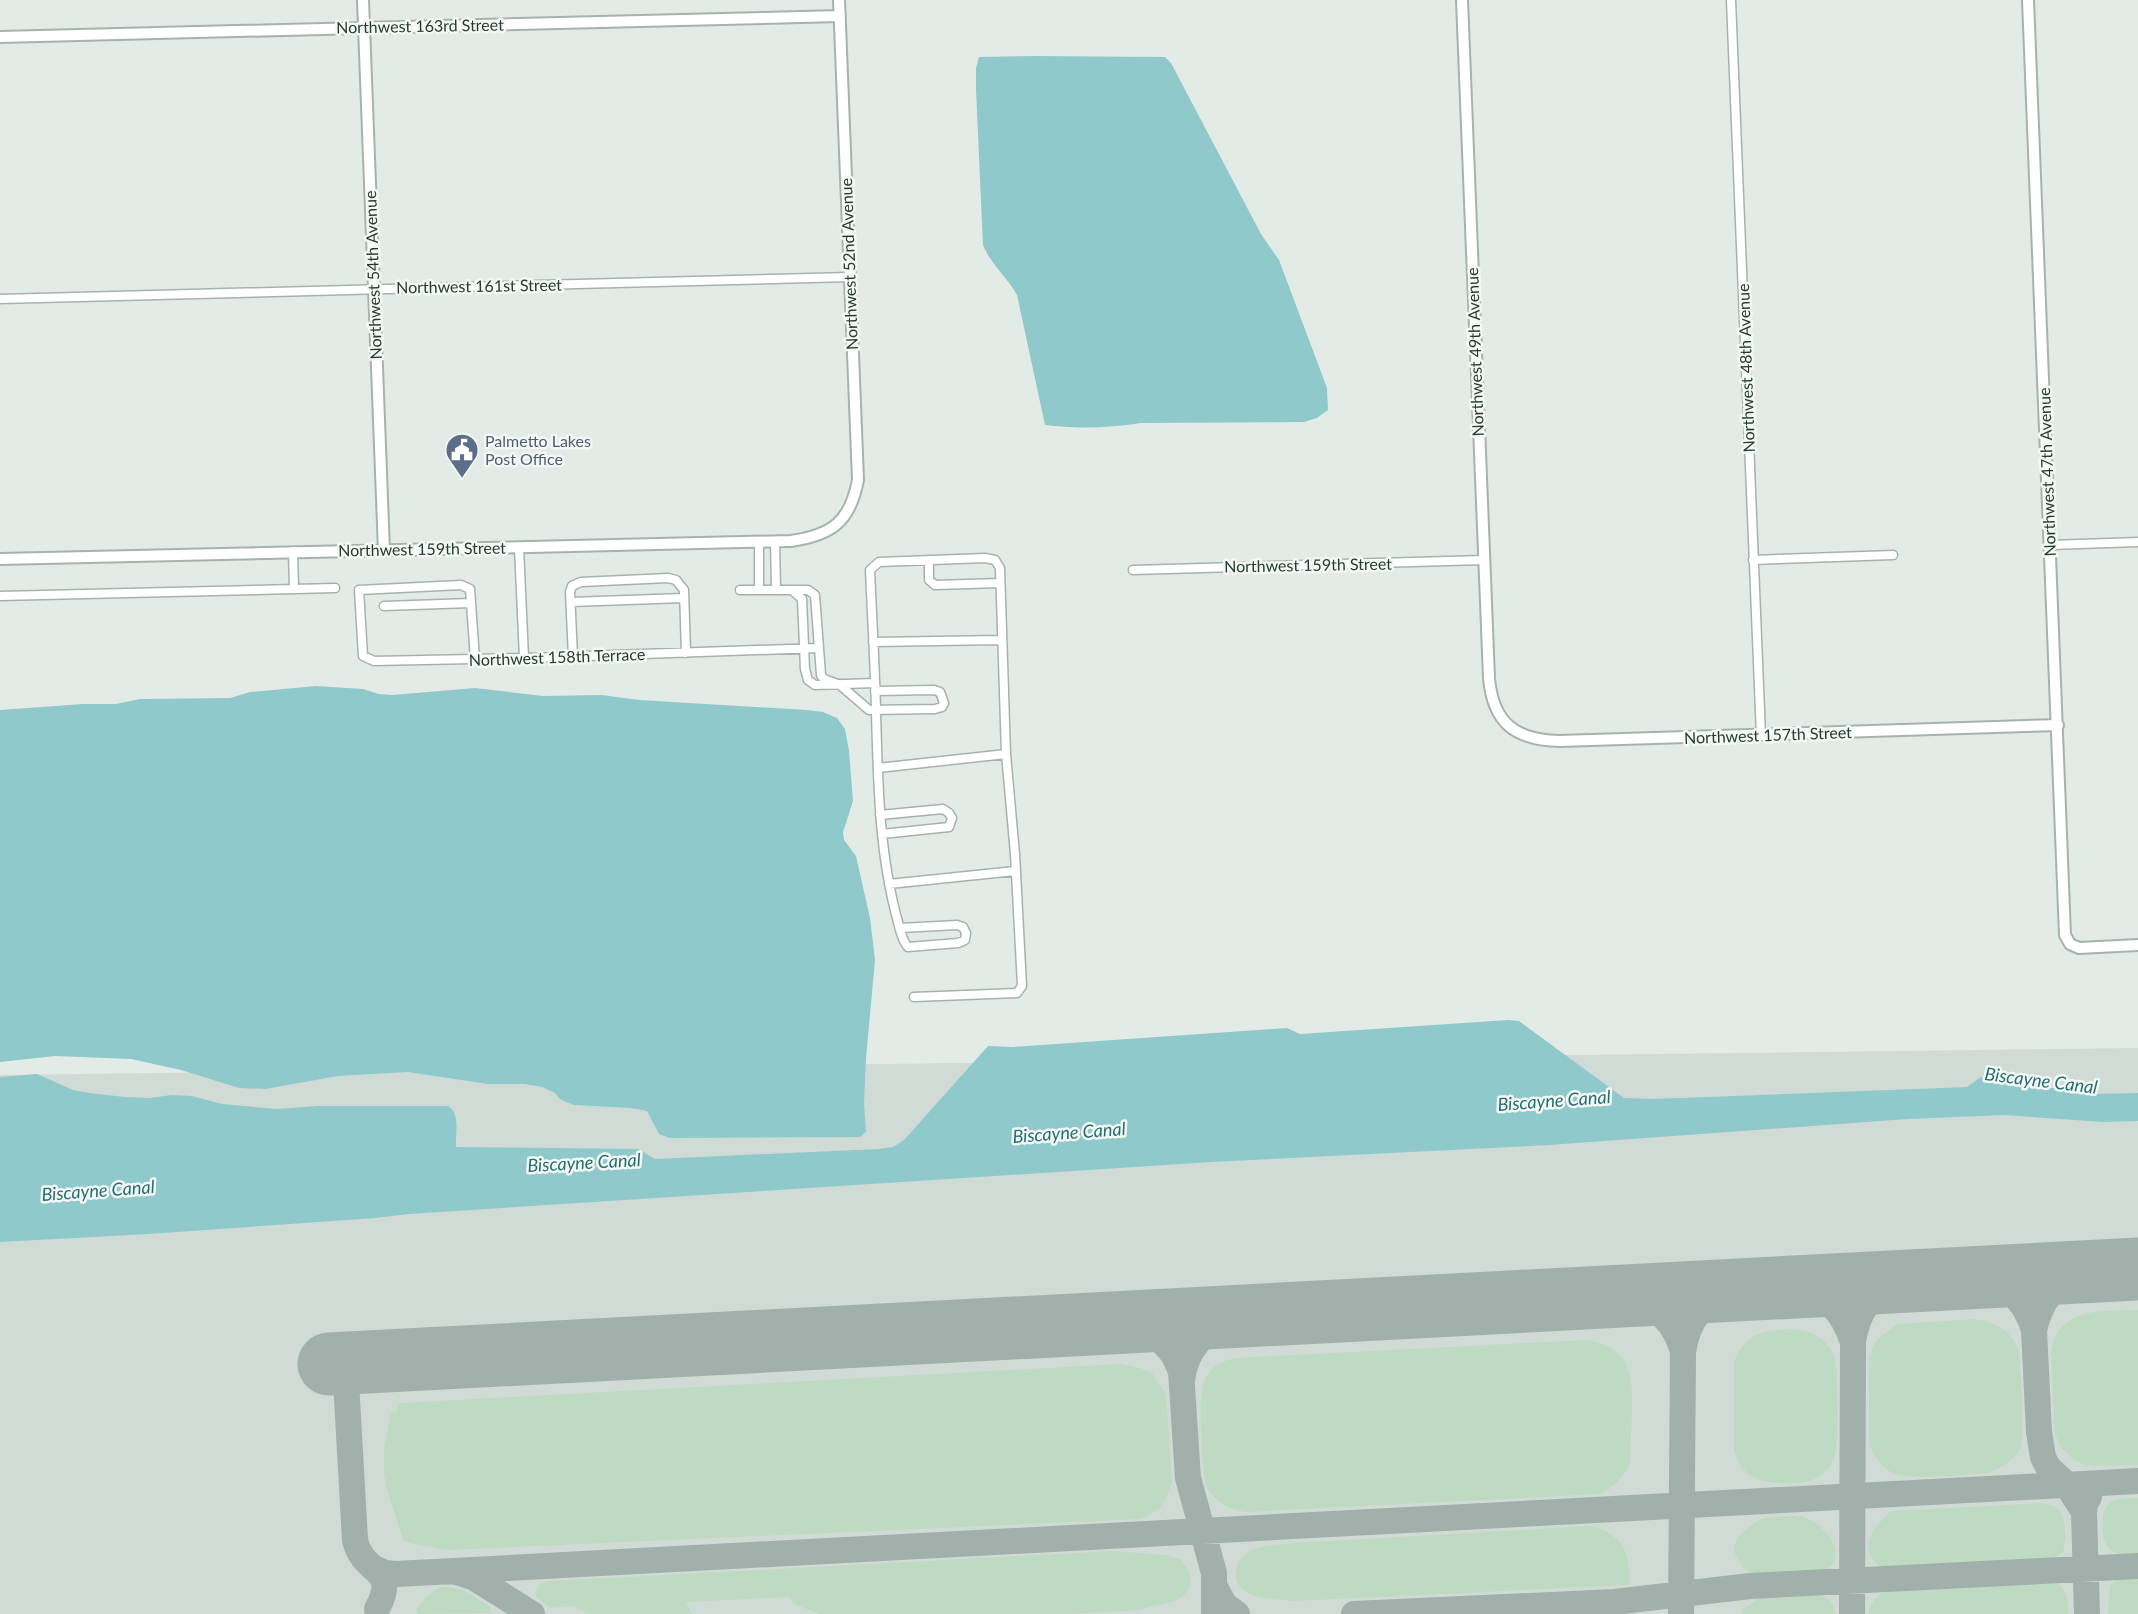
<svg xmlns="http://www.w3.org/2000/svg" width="2138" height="1614" font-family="Lato,sans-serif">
  <rect width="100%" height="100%" fill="#e3ebe6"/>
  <path fill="#d1dbd5" d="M2138,1048V1614H0V1075Z"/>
  <path fill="#bedac2" d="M2138,1310V1465L2087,1466L2074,1460L2061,1448L2055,1434L2051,1353C2059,1305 2101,1312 2138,1310Z
    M1975,1319C1995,1322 2013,1331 2019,1352C2020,1370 2027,1438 2019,1451C2012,1462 2000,1468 1989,1473C1966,1474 1907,1483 1889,1471C1879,1465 1874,1455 1869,1445V1358L1876,1341L1897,1324Z
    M1794,1329C1811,1331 1824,1337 1832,1352C1840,1366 1838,1430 1836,1448C1835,1455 1832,1464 1828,1469C1819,1479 1807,1483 1795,1483C1766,1485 1741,1480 1734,1449V1362C1745,1332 1766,1330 1794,1329Z
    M1587,1340C1629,1347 1633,1373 1632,1410C1631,1428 1631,1445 1630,1463C1624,1478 1614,1486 1600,1494L1246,1512C1230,1510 1216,1503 1208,1489C1201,1477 1200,1413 1201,1396C1202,1388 1203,1381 1208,1374C1214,1364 1224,1361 1235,1358Z
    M1121,1364L1140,1368L1152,1373L1165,1393L1167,1406L1172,1482L1166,1498L1159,1509L1146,1517L1139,1519L447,1550L404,1542L386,1486L384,1473V1449L391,1412L397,1411V1404L401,1403Z
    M2138,1498V1556C2110,1557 2101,1547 2103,1520C2103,1513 2105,1507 2110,1503C2118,1497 2129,1498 2138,1498Z
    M2043,1503C2047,1504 2053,1505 2057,1508C2068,1517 2066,1540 2063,1552L2051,1560L1883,1569C1856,1549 1871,1530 1891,1511Z
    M1801,1516C1827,1524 1855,1561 1817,1573L1757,1576L1743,1568L1735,1554L1734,1548L1738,1537L1755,1522L1767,1517Z
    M1590,1526C1621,1532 1633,1555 1629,1585L1294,1601C1275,1599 1232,1600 1236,1571C1237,1563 1242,1556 1248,1552C1265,1543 1290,1544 1308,1542Z
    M1115,1551L1165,1555L1180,1559L1189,1571L1191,1584L1185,1595L1175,1601L1137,1610L1069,1614H819L794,1604L790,1597L686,1602L692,1614H590L573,1606L550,1608L536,1597L535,1591L542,1582L551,1581Z
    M2138,1577V1614H2108L2110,1586L2118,1578Z
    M2054,1581C2067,1588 2068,1600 2069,1614H1868C1871,1602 1876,1596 1887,1591Z
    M441,1587C463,1587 473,1596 490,1607L491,1611L490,1613L418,1614L416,1610L427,1596Z
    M1817,1594C1828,1598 1833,1602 1836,1614H1741L1742,1611L1758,1598Z"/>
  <path fill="#90c9cb" d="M1035,56L1165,57L1171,63L1261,234L1279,260L1327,388L1328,410L1317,418L1304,422L1141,423C1108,428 1077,429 1045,425L1017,295C1007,277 990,263 983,245L976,90V68L979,57Z
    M316,686L363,689L379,694L392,695L475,688L543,696L601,695L639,700L807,710L823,712L837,718L845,729L849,751L853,801L843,832L844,840L856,856L870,918L875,960L866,1058L864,1103L866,1132L860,1137L670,1138L659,1134L647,1111L631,1108L574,1105L561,1100L555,1093L542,1087L525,1084H488L408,1072L338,1076L265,1089L239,1088L181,1070L131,1059L55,1056L0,1062V710L83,704H116L140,699L230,698L250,692Z
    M1508,1020L1519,1021L1624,1098L1653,1099L1967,1087L1981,1077L2012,1086L2046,1087L2092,1094L2138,1093V1121L2103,1122L2005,1115L1908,1119L1549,1145L1211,1162L409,1214L375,1218L148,1234L0,1242V1077L37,1074L73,1090L89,1093L125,1097L149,1098L172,1095L192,1096L222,1104L277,1109L318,1106H448C461,1114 455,1134 456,1147L638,1149L655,1159L878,1149L893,1147L904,1140L988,1046L1012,1047L1287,1028L1300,1034Z"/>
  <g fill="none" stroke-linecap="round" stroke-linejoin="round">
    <path stroke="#a1b0aa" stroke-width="26" d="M2079,1272C2053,1286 2041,1300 2034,1330L2039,1432L2043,1457L2048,1467L2067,1485L2084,1512
      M1967,1278C2003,1282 2023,1294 2034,1330
      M1797,1287C1830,1298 1842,1310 1853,1342
      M1628,1296C1657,1307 1675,1321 1683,1352
      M1129,1322L1159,1338L1173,1354L1181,1371L1188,1478L1214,1573V1614
      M345,1364L355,1540C363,1576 400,1566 377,1609
      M1182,1381C1185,1349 1204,1332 1231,1317
      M372,1567L385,1573L396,1574L2138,1481
      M457,1572L473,1577L532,1614
      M1214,1585L1224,1604L1237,1614
      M1354,1614L1615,1602L1750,1586L2138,1566
      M1681,1614L1683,1352C1688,1319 1701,1305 1729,1290
      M1852,1614L1853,1342C1859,1302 1877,1289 1915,1280
      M2087,1614L2084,1512L2085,1504L2089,1497"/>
    <path stroke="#a1b0aa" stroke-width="63" d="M329,1364L2138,1269"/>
    <g stroke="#a6b3ac" stroke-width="11">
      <path id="minor" d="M1731,0L1761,736
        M0,299L850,277
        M759,541V589
        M775,541L776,589
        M2050,545L2138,542
        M519,547L524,658
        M293,551L294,588
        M929,560V580L935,585L1000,583
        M1753,560L1893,555
        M1133,570L1484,560
        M740,590H808L815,595L821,675L824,679L840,685L869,710L935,709L942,707L944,703L940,692L934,690L875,691
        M792,590L802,599L805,669L808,680L815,685L875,683
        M0,596L335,588
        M571,602L684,598
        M384,606L471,603
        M873,642L1001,640
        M573,657L570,592L572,586L581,582L668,578L676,580L684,590L686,653
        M475,659L470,589L461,585L359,590L363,656L374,661L527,658L818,648
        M878,768L1006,754
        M880,815L943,809L949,813L952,818L949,827L882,834
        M889,884L1015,871
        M900,928L957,925L963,927L966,933L965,940L958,943L908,947C902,941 900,930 898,922C879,854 878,783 876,712C875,665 872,617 870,570L879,562L985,558L995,560L1000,568L1006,754L1015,854L1022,986L1017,993L914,997"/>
    </g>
    <g stroke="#a6b3ac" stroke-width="14">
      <path id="tertiary" d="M363,0L384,551
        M1462,0L1489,678C1493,724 1516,740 1560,741L2058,725
        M2028,0L2065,935L2070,944L2079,948L2138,945
        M0,37L840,16
        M0,559L791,541C832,535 850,522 858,480L839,0"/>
    </g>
    <use href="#minor" stroke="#fff" stroke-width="8"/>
    <use href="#tertiary" stroke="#fff" stroke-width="10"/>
  </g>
  <defs>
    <g id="civic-pin" transform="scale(1.725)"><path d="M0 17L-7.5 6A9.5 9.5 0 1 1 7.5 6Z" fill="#5c6f8a" stroke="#f3f8f5"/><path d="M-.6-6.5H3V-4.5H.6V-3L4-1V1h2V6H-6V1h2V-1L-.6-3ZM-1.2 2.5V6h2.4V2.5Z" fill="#fff"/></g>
  </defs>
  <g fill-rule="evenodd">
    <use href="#civic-pin" x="462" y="450"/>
  </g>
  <g text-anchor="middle" stroke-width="5" stroke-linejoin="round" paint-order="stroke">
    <g font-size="16" fill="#243b32" stroke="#f3f8f5">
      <text transform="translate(420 26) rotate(-1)" y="6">Northwest 163rd Street</text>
      <text transform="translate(849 264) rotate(-92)" y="6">Northwest 52nd Avenue</text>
      <text transform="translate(373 275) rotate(-92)" y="6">Northwest 54th Avenue</text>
      <text transform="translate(479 286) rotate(-1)" y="6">Northwest 161st Street</text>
      <text transform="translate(1475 352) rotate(-92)" y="6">Northwest 49th Avenue</text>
      <text transform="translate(1746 368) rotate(-92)" y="6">Northwest 48th Avenue</text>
      <text transform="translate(2047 472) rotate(-92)" y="6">Northwest 47th Avenue</text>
      <text transform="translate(422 549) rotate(-1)" y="6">Northwest 159th Street</text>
      <text transform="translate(1308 565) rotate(-1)" y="6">Northwest 159th Street</text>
      <text transform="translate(557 657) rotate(-2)" y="6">Northwest 158th Terrace</text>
      <text transform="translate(1768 735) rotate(-2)" y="6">Northwest 157th Street</text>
    </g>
    <g font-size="16" fill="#4e5e75" stroke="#f3f8f5" text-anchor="start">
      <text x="485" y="447">Palmetto Lakes<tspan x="485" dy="18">Post Office</tspan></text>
    </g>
    <g font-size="18" font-style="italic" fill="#246e71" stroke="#f3f8f5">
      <text transform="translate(2041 1081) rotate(7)" y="6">Biscayne Canal</text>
      <text transform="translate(1554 1101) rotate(-4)" y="6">Biscayne Canal</text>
      <text transform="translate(1069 1133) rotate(-4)" y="6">Biscayne Canal</text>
      <text transform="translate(584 1163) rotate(-3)" y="6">Biscayne Canal</text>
      <text transform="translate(98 1191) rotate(-4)" y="6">Biscayne Canal</text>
    </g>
  </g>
</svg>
